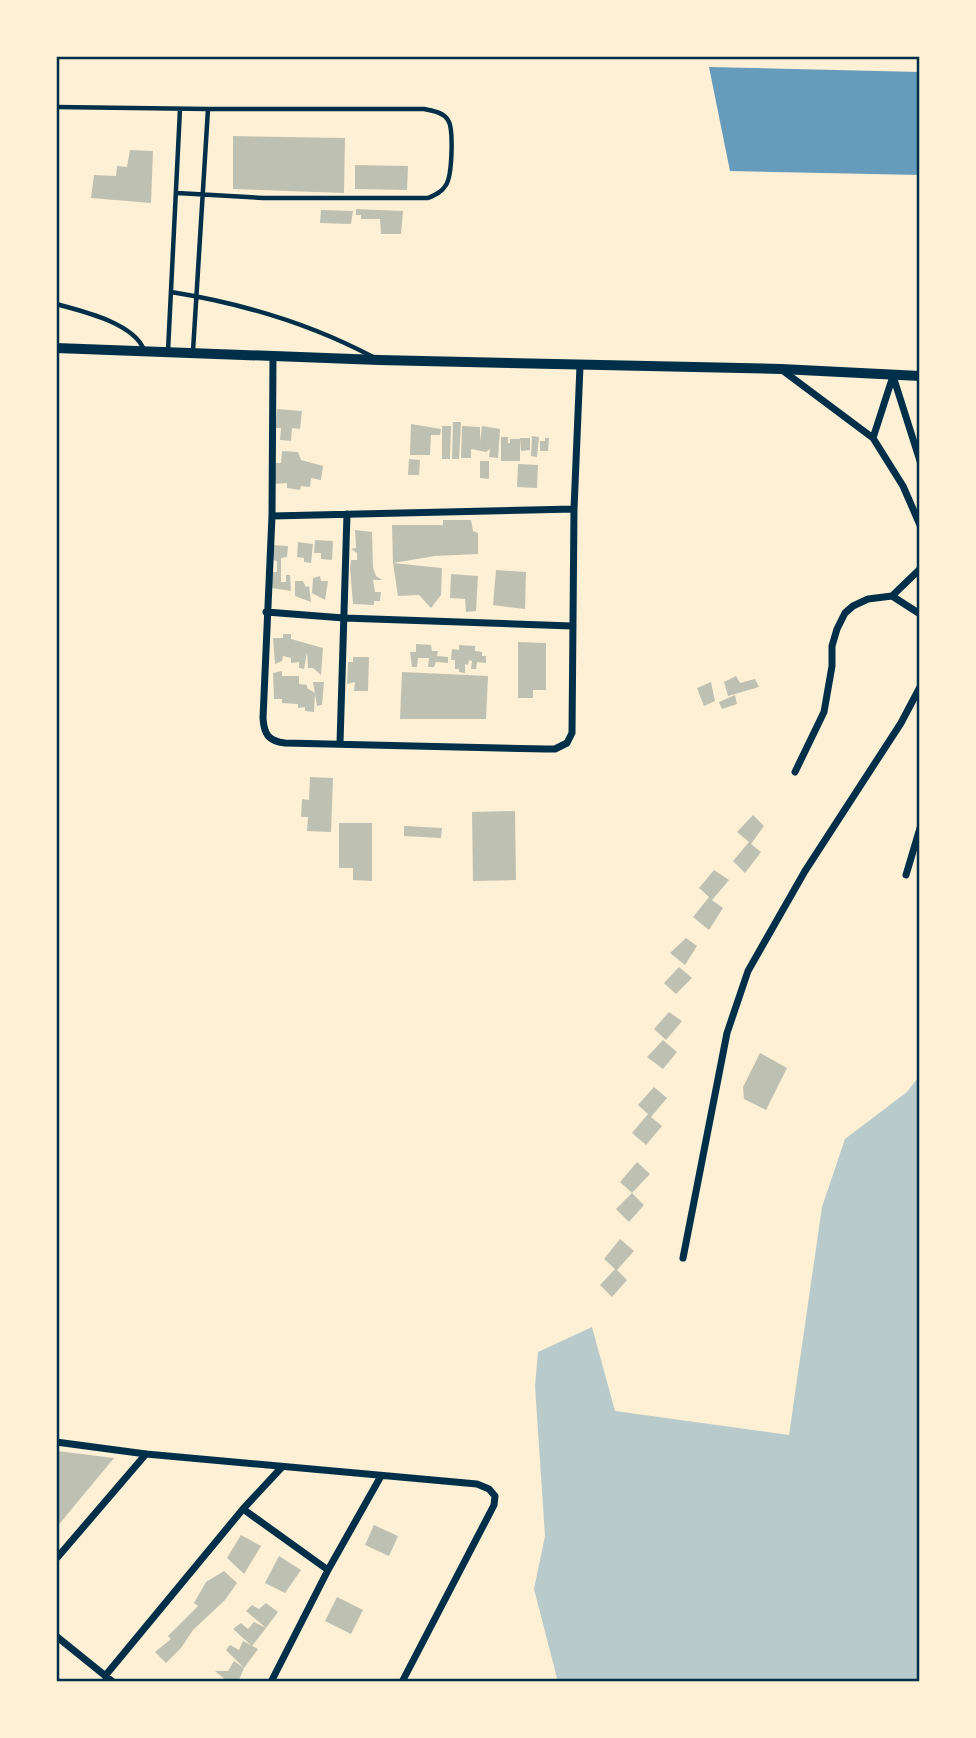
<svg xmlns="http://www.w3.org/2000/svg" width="976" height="1738" font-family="'Fira Sans',sans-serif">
  <rect width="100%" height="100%" fill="#fdf0d5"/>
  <path fill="#b9caca" d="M920,1075V1682H558L534,1589L545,1536L535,1386L538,1352L592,1327L615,1411L789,1435L822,1207L845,1139L907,1092Z"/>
  <path fill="#669bbc" d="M709,67L920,72V175L730,171Z"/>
  <path fill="#bec0b2" d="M233,136L345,138L344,193L233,189Z
    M130,150L153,151L151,203L91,198L94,175L116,176L117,166L127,167Z
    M355,165L408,166L407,190L355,189Z
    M356,209L403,211L401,234H381L380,219H361V215H356Z
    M321,210L353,211L351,224L320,223Z
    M277,409L302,411L300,429L292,428L291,441L280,440L281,428H276Z
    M453,422H461L459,459H452Z
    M411,424L441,429L440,435H431L430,455H410Z
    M442,426H451L450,459H442Z
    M462,426L480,427V442L482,426L500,429L498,458L489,457L490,449L486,452L471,449V458H461Z
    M532,436L539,437L537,457L531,456Z
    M501,437H508V443H510V439H520V461H501Z
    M520,438H530V450L521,451Z
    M545,438H549L548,451H540V441H545Z
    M282,451L298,452L301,460L323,466L321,480L311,478L310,487L301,486L300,490L287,488V483L274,484L276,463H281Z
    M409,459L420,460L419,475H408Z
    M480,461H489V479L480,478Z
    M518,464L538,465L537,488L517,487Z
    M443,520H471L473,531L478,533V554L435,556L393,563L392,525H443Z
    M355,530L372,532L373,568L376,576L382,580H373L375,592H381L380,601H374V605L353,604L350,568L351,560H357V553L351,549L356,548Z
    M315,540L333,541L332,560L321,559V553H314Z
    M298,542L313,544L311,563L304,562V558L297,557Z
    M273,545L288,546L287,557L281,558V582H286V575H290L291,591L272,588L269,572H277V561L273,560Z
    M393,563L442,568L441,595L431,608L419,595L398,596Z
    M496,570L526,572L525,609L493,605Z
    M451,574L478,576L476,611L466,612L465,599L450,598Z
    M320,576L321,581H328L325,600L312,593L313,578Z
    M295,581H303L306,587L309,586L311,602L295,596Z
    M283,634H291V639L323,648L321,675L313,668H308L307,652L304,669L299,668V662L291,663V658L283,656L282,661L275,664L273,638H283Z
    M518,642L546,643V690H533V698H518Z
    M416,644L431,645L432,651H438L437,656L448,657V663L436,662L434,667H428L429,658H418L417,667H412L410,652H416Z
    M459,645L475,646V651L482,652V656H486V663L477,662L476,669H471L472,661L469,660L468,665L465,664V673L459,672V669H455V660H451L452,649L459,650Z
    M353,657H369L368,691H354L355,682L347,684L348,662H353Z
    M282,671V676H299V684L307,685V688L315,693L314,712L305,711V707L298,708V704L282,703V699H274L273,673Z
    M402,672L488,676L486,719H400Z
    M736,676L740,683L755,679L759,687L728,696L724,682Z
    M313,682H324L322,705L317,706Z
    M711,682L715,701L704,706L697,688Z
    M735,695L737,704L722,709L719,702Z
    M310,777L333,778L331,832L307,831L308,817H301L302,799L309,800Z
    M515,811L516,880L473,881L472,812Z
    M753,815L764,826L751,844L761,852L745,873L733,861L749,842L737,832Z
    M339,823H372V881L353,880V868H339Z
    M404,826L442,828L441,838L404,836Z
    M714,870L729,880L712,900L723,908L709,930L693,917L709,897L699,888Z
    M686,938L697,946L685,965L670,953Z
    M679,967L692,978L676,994L664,983Z
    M669,1012L682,1021L666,1040L654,1029Z
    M663,1040L677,1052L663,1069L647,1057Z
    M760,1053L787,1068L766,1110L744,1099L743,1087Z
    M654,1087L667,1098L651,1117L662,1126L646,1145L632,1133L648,1114L638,1105Z
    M637,1162L650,1174L632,1193L644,1205L629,1222L616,1209L632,1193L620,1182Z
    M620,1239L634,1251L617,1270L627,1280L612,1297L600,1285L615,1269L604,1259Z
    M57,1451L114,1458L56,1528V1453Z
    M374,1525L398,1536L389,1556L365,1545Z
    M241,1535L261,1546L244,1574L227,1558Z
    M279,1556L301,1570L285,1593L265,1583Z
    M224,1571L237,1583L225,1600L193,1630L181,1648L166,1663L155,1652L171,1639L168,1636L198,1606L194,1603L206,1582Z
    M337,1597L363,1610L351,1634L325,1621Z
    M266,1603L278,1612L266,1628L246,1611L252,1605L259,1609Z
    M254,1622L266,1628L252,1646L233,1629L241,1623L248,1629Z
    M243,1641L258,1649L244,1668L238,1682H228L215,1671H228L234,1661L244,1668L226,1650L230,1645L239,1650Z"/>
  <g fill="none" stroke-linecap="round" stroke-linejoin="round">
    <path stroke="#003049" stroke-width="4.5" d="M56,107L208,109H424C433,111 443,112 448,120C454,129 452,176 446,185C442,192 435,195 428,198H263L177,193
      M171,292C240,303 311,324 373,357
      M56,304C82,311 134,323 144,350
      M168,351L180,109
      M193,351L208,109"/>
    <path stroke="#003049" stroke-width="7" d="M273,355L272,516L263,718C264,734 268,741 285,743L546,749H555L567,743L572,733L574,509L580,366
      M782,370L873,438L903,486L920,525
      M893,376L920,461
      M873,438L893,376
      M272,516L574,509
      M892,596L920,614
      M266,612L344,618L572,626
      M340,743L347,514
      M795,772L824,712L832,666V646L837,629L845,613L853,606L868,599L892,596L920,569
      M906,875L920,828
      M683,1258L727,1033L748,971L805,871L901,723L920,687
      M56,1442L146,1454L477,1484L489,1489L495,1496L494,1505L402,1682
      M243,1509L328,1570
      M56,1559L146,1454
      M56,1636L113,1682
      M105,1676L243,1509L282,1467
      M271,1682L328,1570L381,1476"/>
    <path stroke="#003049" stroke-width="10" d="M56,348L379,360L781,369L920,376"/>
  </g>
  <rect width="976" height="1738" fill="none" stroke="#fdf0d5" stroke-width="116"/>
  <rect x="58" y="58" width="860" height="1622" fill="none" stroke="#003049" stroke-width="2.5"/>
</svg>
